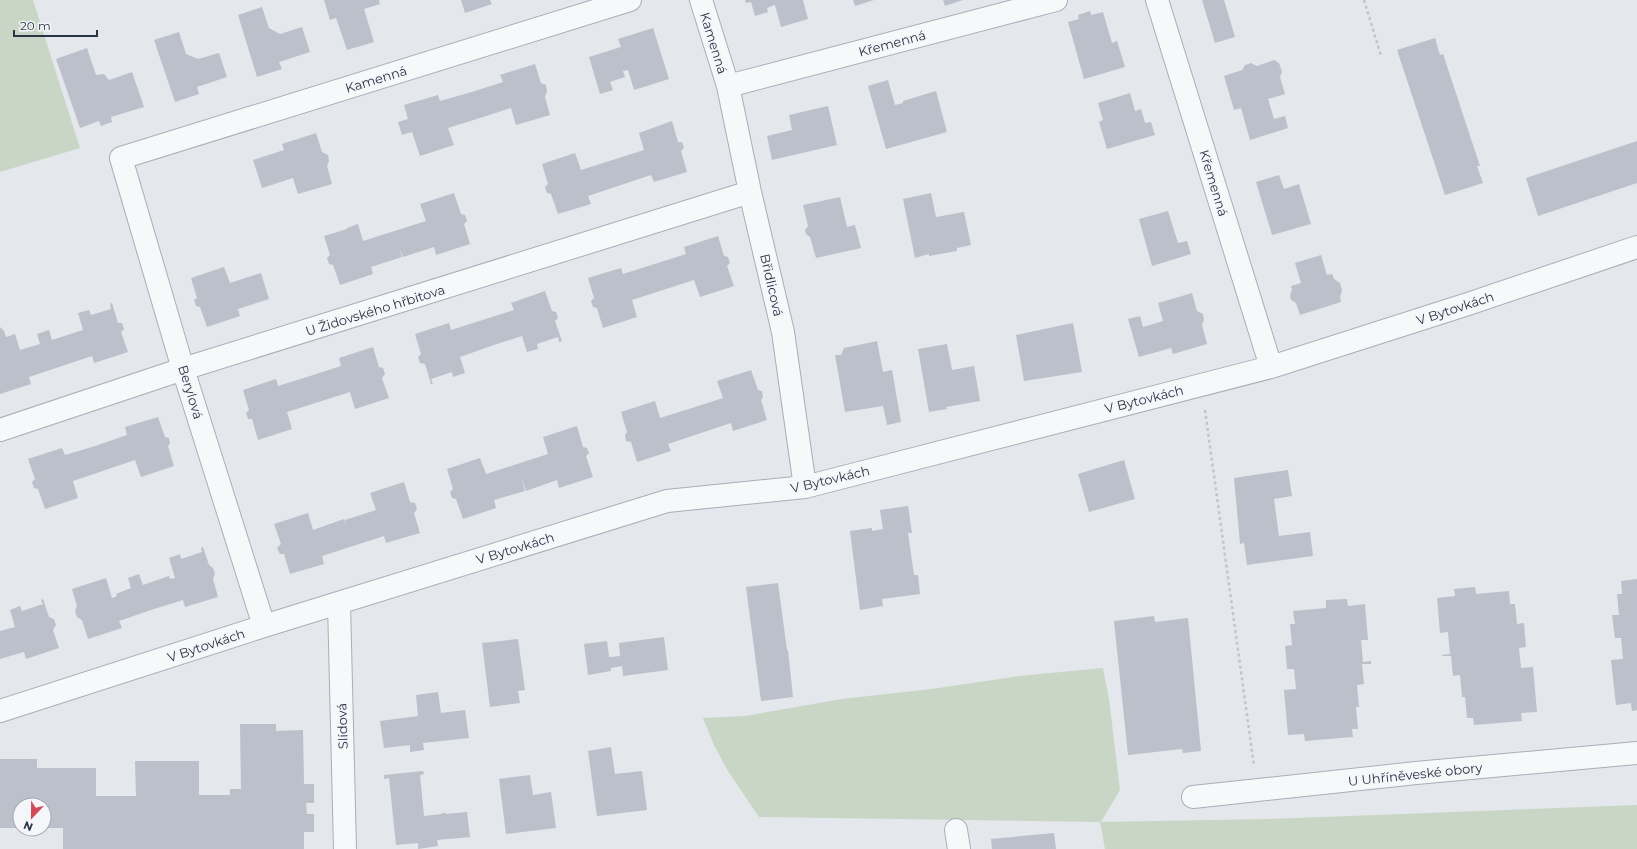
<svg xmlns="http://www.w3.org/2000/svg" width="1637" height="849" font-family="Montserrat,sans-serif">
  <rect width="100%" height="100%" fill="#e4e7ec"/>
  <path fill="#c9d6c5" d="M0,0H33L80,148L0,172Z
    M1103,668L1109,699L1120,790L1101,822L1267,819L1637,805V849H1105L1100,822L759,817L728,771L714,745L703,718L745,716L842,699L932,689L1019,676Z"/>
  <path fill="#bbc0ca" d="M324,0H379L380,4L364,9L374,42L347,50L336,18L330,20Z
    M461,0H490L492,4L465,13Z
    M745,0H803L808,19L781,27L775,5L767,8L768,12L755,16L751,2L746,3Z
    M853,0H874L855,6Z
    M943,0H963L945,6Z
    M1202,0H1224L1235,37L1215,43Z
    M262,7L269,28L280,34L302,27L310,52L279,62L282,69L257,77L238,15Z
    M1090,11L1091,15L1103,12L1112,43L1117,41L1125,67L1084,79L1068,22L1079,19L1078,15Z
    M653,28L669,79L634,90L628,70L623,71L625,77L610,82L613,90L600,94L589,57L621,47L618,39Z
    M179,32L186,54L198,59L219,53L227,77L197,87L199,94L175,102L154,40Z
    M1435,38L1440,55L1443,54L1480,166H1477L1483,183L1445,195L1397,50Z
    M87,48L96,75L104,74L109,80L132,72L144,107L111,117L112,122L101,126L99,121L80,128L56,59Z
    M1274,60L1279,63L1282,72L1280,77L1285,94L1268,99L1274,119L1285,116L1288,128L1250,140L1241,108L1234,110L1224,76L1242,70L1245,65L1251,63L1257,66Z
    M535,64L541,83L546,85L547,91L545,97L550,115L516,125L511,108L480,118L448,128L454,145L420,156L412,132L402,135L398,122L408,119L404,105L438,95L440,101L472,92L503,82L500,75Z
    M888,80L895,105L903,103V101L936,91L947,132L886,149L868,86Z
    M1130,93L1135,111L1141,109L1145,123L1151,122L1155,135L1107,149L1099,122L1103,120L1098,103Z
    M828,106L837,145L772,160L767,136L792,130L789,115Z
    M672,121L678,142H682L684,148L681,151L687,172L654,182L651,175L588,196L591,204L558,214L551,194L547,193L545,187L548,184L542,164L575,153L581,170L644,150L639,133Z
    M316,133L322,152L328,155L329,161L327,166L332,184L298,194L293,178L262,188L253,160L284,150L282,144Z
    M1637,141V183L1538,216L1526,178Z
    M1279,175L1284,189L1299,184L1311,224L1272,235L1256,182Z
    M454,193L461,214L465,215L467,221L464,224L470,244L436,255L434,247L403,257L400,249L402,257L371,267L373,274L340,285L333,265L329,264L327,258L330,255L324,236L347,229V228L358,224L363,241L426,221L420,204Z
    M931,193L936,217L964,212L971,245L957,248V251L929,256V254L915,258L903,199Z
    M840,197L847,227L855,225L861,248L816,258L810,237L806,234L805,230L808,226L803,205Z
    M1168,211L1178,243L1187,241L1191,254L1152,266L1139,219Z
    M718,236L724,256L728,257L730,263L727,266L734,286L700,297L694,280L632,300L637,317L603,328L597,308L593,307L591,301L594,298L588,278L621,268L623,274L686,254L684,247Z
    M1321,255L1327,275L1332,274L1334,279L1340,283L1342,290L1340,297L1341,302L1300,315L1296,303L1291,300L1290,295L1292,290L1291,286L1301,283L1295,263Z
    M224,267L230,283L261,273L269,299L238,309L240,316L207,327L200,307L196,306L194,300L197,298L191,278Z
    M545,291L552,311L556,312L558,318L555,321L562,341L559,342L558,337L537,344L538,349L527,352L522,336L491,346L460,357L465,373L453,377L452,372L431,379L433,384H431L425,364L420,363L418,357L421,354L415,334L449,323L451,330L514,310L511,303Z
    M1192,293L1197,311L1203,314L1204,320L1202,325L1207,344L1173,354L1171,348L1139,357L1128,319L1140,316L1143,327L1163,321L1158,303Z
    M112,303L118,323H122L124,329L121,332L128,352L94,363L92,356L29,377L31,384L0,394V327L4,331L6,337L15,334L20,350L40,344L37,334L49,330L52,340L83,330L78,313L89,310L91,315L111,309L110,304Z
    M1073,323L1082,372L1024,381L1016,335Z
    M877,341L883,372L892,370L901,422L887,425L883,406L845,412L835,355H841L844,348Z
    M947,344L952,370L974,366L980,401L946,407L947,409L929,412L918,349Z
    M373,347L379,367L383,368L385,374L382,378L389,398L355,409L350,392L287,412L292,429L258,440L252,419H248L246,413L249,410L243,390L276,379L278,386L310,376L341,366L339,358Z
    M751,370L758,390L762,391L763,397L761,400L767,420L733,431L731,423L668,444L671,451L637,462L631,442L626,441L625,435L627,432L621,412L655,401L660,418L692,408L723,398L717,381Z
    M158,417L165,437L169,438L170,443L168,446L174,466L141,477L135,460L73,481L78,498L45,509L38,489L34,488L32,482L35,479L28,459L62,448L65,455L95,446L127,435L125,427Z
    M577,426L583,447L587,448L589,453L586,456L593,477L559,488L557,480L526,491L521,476L525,491L494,500L496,508L463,519L456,499L452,498L450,492L453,489L447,469L480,458L486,474L548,454L543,437Z
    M1124,460L1135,499L1089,512L1078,474Z
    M1288,470L1292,496L1274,499L1279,536L1310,532L1313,556L1247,565L1244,543L1240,544L1234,478Z
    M404,482L410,502L415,503L417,509L414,513L420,533L386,543L384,536L322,556L324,564L290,574L284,554H280L277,548L281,544L274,524L308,513L313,530L344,519L347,527L345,520L376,510L370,493Z
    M908,506L912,533H908L914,575H918L920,594L882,599L883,606L860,610L850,531L872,528V531L883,529L880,510Z
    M203,547L209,565L213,568L215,574L213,579L218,597L185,607L183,600L151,610L119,621L122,628L88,639L82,620L77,617L75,611L77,606L72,589L106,578L112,598L117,596L116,594L131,588L128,578L139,574L143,585L169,576L170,579L175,578L169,558L180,554L181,559L202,552L201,548Z
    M1637,579V710L1632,711L1631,703L1616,705L1611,660L1623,659L1621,638H1615L1612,615H1619L1617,594H1622L1621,581Z
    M778,583L787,650H788L793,697L761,701L746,587Z
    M1475,587L1476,594L1509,591L1510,604H1515L1517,624L1524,623L1526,647L1519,648L1521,668L1533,667L1537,712L1521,713L1522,721L1474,725L1473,718H1467L1465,697H1462L1460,675L1453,676L1451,656H1443L1442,655L1450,654L1448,632L1440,633L1437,598L1455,596L1454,589Z
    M43,599L49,617L54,619L56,625L53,630L59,648L26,659L24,652L0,659V631L15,627L10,610L20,606L22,611L43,604L41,600Z
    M1347,599L1348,606L1365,604L1368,640H1361L1363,662L1371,661V664H1362L1364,684L1357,685L1359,707H1356L1358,729H1352L1353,737L1305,741L1304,734L1288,735L1284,690L1296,689L1294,669H1287L1285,646L1292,645L1290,624H1295L1293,611L1326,608V600Z
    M1154,616L1155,622L1188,618L1201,751L1183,753L1182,749L1128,755L1114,621Z
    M664,637L668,670L623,676L622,666L611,668V671L588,675L584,644L607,641L609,657L620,656L619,643Z
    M518,639L525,690L518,691L520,703L490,707L482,643Z
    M438,692L441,713L465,710L469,738L423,743L424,750L410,752V745L384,748L380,721L418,716L416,695Z
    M240,724H276V731L303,730L304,784H314V803H306L307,814H314V832H304V849H63V828H44V805H20V828H0V759H37V768H96V796H136L135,761H199V795H230V789H241Z
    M611,747L615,774L642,771L647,810L597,816L588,751Z
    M423,771L424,774L420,775L424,816L442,814V813H446V814L467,812L470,837L437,840L438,846L418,849V843L396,845L389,778L384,779V775Z
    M530,775L533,795L551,792L556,828L506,834L499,779Z
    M1054,833L1056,849H992L991,839Z"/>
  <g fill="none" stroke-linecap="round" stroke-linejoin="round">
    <g stroke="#a9aeb7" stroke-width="24">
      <path id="minor" d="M701,0L728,86L750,192L783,332L805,487
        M1157,0L1271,367
        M728,86L1056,0
        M0,430L183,369L750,192
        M339,603L345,849
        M264,626L183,369L121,158L630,0
        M0,711L264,626L667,501L805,487L1271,367L1468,304L1637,247
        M1193,797L1416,773L1637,753
        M956,830L959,849"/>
    </g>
    <path stroke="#c2c5cb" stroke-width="2.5" stroke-dasharray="3 3" stroke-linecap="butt" d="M1364,0L1381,56
      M1205,410L1254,766"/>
    <use href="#minor" stroke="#f7f8fa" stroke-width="22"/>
  </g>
  <g text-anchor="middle" stroke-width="3.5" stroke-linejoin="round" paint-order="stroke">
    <g font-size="13" fill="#2b3445" stroke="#f4f6f9">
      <text transform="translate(714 43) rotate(73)" y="5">Kamenná</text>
      <text transform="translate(892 43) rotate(-15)" y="5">Křemenná</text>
      <text transform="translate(376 79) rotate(-17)" y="5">Kamenná</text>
      <text transform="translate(1214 183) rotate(73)" y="5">Křemenná</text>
      <text transform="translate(772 285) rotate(77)" y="5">Břidlicová</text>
      <text transform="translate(1455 308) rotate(-18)" y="5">V Bytovkách</text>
      <text transform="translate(375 310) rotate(-17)" y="5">U Židovského hřbitova</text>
      <text transform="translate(191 392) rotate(73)" y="5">Berylová</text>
      <text transform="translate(1144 399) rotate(-14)" y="5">V Bytovkách</text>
      <text transform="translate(830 479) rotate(-13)" y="5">V Bytovkách</text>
      <text transform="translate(515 548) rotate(-17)" y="5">V Bytovkách</text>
      <text transform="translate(206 645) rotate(-18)" y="5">V Bytovkách</text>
      <text transform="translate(342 726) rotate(-92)" y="5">Slídová</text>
      <text transform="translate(1415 774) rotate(-6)" y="5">U Uhříněveské obory</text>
    </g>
  </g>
  <g transform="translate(32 817) rotate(202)"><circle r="19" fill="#f4f6f9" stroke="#a4a8b1"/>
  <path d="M0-3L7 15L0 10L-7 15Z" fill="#d1495b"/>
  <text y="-6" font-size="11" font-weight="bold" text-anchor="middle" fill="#2b3445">N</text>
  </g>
  <path d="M14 30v6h83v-6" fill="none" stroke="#2b3445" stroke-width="2"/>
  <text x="20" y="30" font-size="12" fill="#2b3445" stroke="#f4f6f9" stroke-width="3" paint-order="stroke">20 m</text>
</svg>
